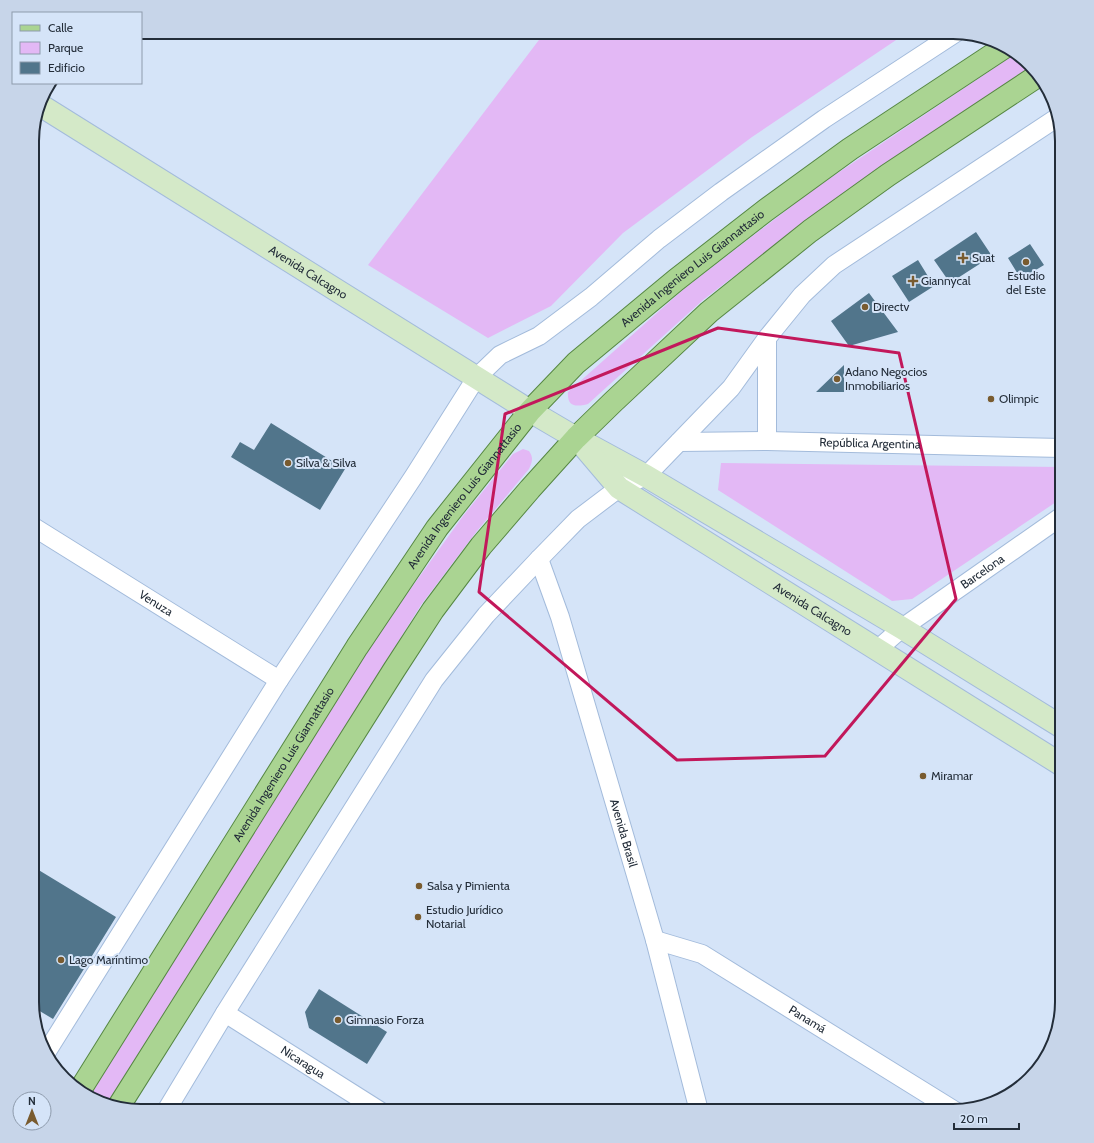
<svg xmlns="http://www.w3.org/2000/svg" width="1094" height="1143" font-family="Cabin,sans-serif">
  <rect width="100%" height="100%" fill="#d5e4f8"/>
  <path fill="#e3b8f5" d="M545,32H908L752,137L623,233L551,306L488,338L368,265Z
    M1015,54L1032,67L826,206L703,300L588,404C576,407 567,407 568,392L685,288L814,189Z
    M523,449L529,451C534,458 532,462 529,469L477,531L421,605L110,1104L93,1100L89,1097L367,652L407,594L463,516L513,454Z
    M721,463L1062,467V498L912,599L892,601L718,490Z"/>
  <path fill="#51758b" d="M976,232L992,256L950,283L934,260Z
    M1030,244L1044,265L1021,279L1008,258Z
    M918,260L934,286L909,302L892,276Z
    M869,293L898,332L849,346L831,321Z
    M844,365V392H816Z
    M271,423L345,469L320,510L231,457L240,442L254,450Z
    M32,866L116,917L53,1019L33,1007L32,1003Z
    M319,989L387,1032L367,1064L309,1028L305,1012Z"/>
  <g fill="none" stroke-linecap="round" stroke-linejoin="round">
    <g stroke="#a3bbdb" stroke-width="20">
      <g id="street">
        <path d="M767,338V441"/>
        <path id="s1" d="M679,442L767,441L1062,448"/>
        <path id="s2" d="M32,526L279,680"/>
        <path id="s3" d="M539,559L560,617L655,940L699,1111"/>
        <path id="s4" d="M878,649L902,628L1062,516"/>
        <path id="s5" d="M655,940L702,954L955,1111"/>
        <path id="s6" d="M225,1013L380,1111"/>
        <path d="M46,1053L279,680L414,476L476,378L500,355L539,336L591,297L659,239L721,192L824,119L957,32"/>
        <path d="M166,1111L225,1013L434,680L486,615L539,559L578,519L619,488L646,476L731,388L767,338L802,295L834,265L1058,117"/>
      </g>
    </g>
    <g stroke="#a3bbdb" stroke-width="24">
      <g id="secondary">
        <path id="s7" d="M40,105L530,411L576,438L646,476L902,628L1062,727"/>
        <path id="s8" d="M585,448L619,488L1062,765"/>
      </g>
    </g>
    <g stroke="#568743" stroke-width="24">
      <g id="primary">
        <path id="s9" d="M80,1090L357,647L437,528L530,411L576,363L676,280L766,210L850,149L1006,46"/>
        <path d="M119,1106L394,670L433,610L481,546L530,489L576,438L613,402L709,312L810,231L888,175L1039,75"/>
      </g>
    </g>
    <use href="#street" stroke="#fff" stroke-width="18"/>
    <use href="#secondary" stroke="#d4e9c8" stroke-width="22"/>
    <use href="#primary" stroke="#aad492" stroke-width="22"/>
  </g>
  <path fill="none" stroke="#c2185b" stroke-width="3" stroke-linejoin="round" d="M718,328L899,353L956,599L825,756L677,760L479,592L505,414Z"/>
  <g fill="#795b2f" stroke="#d5e4f8" stroke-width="1.5">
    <path d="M961 252h4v4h4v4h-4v4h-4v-4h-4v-4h4z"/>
    <circle cx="1026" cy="262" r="4"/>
    <path d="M911 275h4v4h4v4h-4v4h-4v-4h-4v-4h4z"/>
    <circle cx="865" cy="307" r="4"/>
    <circle cx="837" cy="379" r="4"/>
    <circle cx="991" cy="399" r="4"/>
    <circle cx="288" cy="463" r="4"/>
    <circle cx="923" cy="776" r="4"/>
    <circle cx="419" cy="886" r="4"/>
    <circle cx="418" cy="917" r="4"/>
    <circle cx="61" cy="960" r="4"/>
    <circle cx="338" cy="1020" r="4"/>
  </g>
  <g text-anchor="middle" stroke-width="4" stroke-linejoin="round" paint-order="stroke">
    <g font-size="12" fill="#232d39" stroke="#d5e4f8" text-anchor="start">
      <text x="972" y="262">Suat</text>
      <text x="1026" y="280" text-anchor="middle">Estudio<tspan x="1026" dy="14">del Este</tspan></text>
      <text x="921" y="285">Giannycal</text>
      <text x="873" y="311">Directv</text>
      <text x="845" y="376">Adano Negocios<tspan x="845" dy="14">Inmobiliarios</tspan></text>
      <text x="999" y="403">Olimpic</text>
      <text x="296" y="467">Silva &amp; Silva</text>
      <text x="931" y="780">Miramar</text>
      <text x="427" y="890">Salsa y Pimienta</text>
      <text x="426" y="914">Estudio Jurídico<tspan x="426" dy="14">Notarial</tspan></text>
      <text x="69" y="964">Lago Maríntimo</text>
      <text x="346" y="1024">Gimnasio Forza</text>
    </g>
    <g font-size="12" fill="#232d39" stroke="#d5e4f8">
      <text dy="4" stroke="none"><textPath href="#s9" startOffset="1032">Avenida Ingeniero Luis Giannattasio</textPath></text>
      <text dy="4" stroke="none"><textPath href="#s7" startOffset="316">Avenida Calcagno</textPath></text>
      <text dy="4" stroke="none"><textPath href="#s1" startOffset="191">República Argentina</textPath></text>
      <text dy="4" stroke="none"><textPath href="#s9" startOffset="708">Avenida Ingeniero Luis Giannattasio</textPath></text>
      <text dy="4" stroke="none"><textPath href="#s4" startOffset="130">Barcelona</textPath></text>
      <text dy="4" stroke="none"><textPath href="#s2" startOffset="146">Venuza</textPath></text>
      <text dy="4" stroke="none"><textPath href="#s8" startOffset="281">Avenida Calcagno</textPath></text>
      <text dy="4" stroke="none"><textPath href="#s9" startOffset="384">Avenida Ingeniero Luis Giannattasio</textPath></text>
      <text dy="4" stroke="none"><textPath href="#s3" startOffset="287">Avenida Brasil</textPath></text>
      <text dy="4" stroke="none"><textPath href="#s5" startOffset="173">Panamá</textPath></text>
      <text dy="4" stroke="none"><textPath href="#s6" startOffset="92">Nicaragua</textPath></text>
    </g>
  </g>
  <path d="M0 0H1094V1143H0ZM141 39H953A102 102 0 0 1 1055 141V1002A102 102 0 0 1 953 1104H141A102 102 0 0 1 39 1002V141A102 102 0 0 1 141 39Z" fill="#c7d5e9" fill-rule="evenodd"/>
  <path fill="none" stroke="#232d39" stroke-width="2" d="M141 39H953A102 102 0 0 1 1055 141V1002A102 102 0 0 1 953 1104H141A102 102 0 0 1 39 1002V141A102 102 0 0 1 141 39Z"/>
  <rect x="12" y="12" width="130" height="72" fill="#d5e4f8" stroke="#8e9bac"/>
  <rect x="20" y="25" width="20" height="6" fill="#aad492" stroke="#8e9bac"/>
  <text x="48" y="32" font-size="12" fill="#232d39">Calle</text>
  <rect x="20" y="42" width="20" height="12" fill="#e3b8f5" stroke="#8e9bac"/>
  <text x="48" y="52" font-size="12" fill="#232d39">Parque</text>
  <rect x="20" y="62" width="20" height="12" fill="#51758b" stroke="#8e9bac"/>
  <text x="48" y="72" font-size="12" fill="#232d39">Edificio</text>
  <g transform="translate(32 1111)"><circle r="19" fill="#d5e4f8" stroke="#8e9bac"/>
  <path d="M0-3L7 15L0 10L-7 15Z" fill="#795b2f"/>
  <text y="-6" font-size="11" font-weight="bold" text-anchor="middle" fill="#232d39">N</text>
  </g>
  <path d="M954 1123v6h65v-6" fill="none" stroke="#232d39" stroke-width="2"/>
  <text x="960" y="1123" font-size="12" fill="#232d39" stroke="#d5e4f8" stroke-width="3" paint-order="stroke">20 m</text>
</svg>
